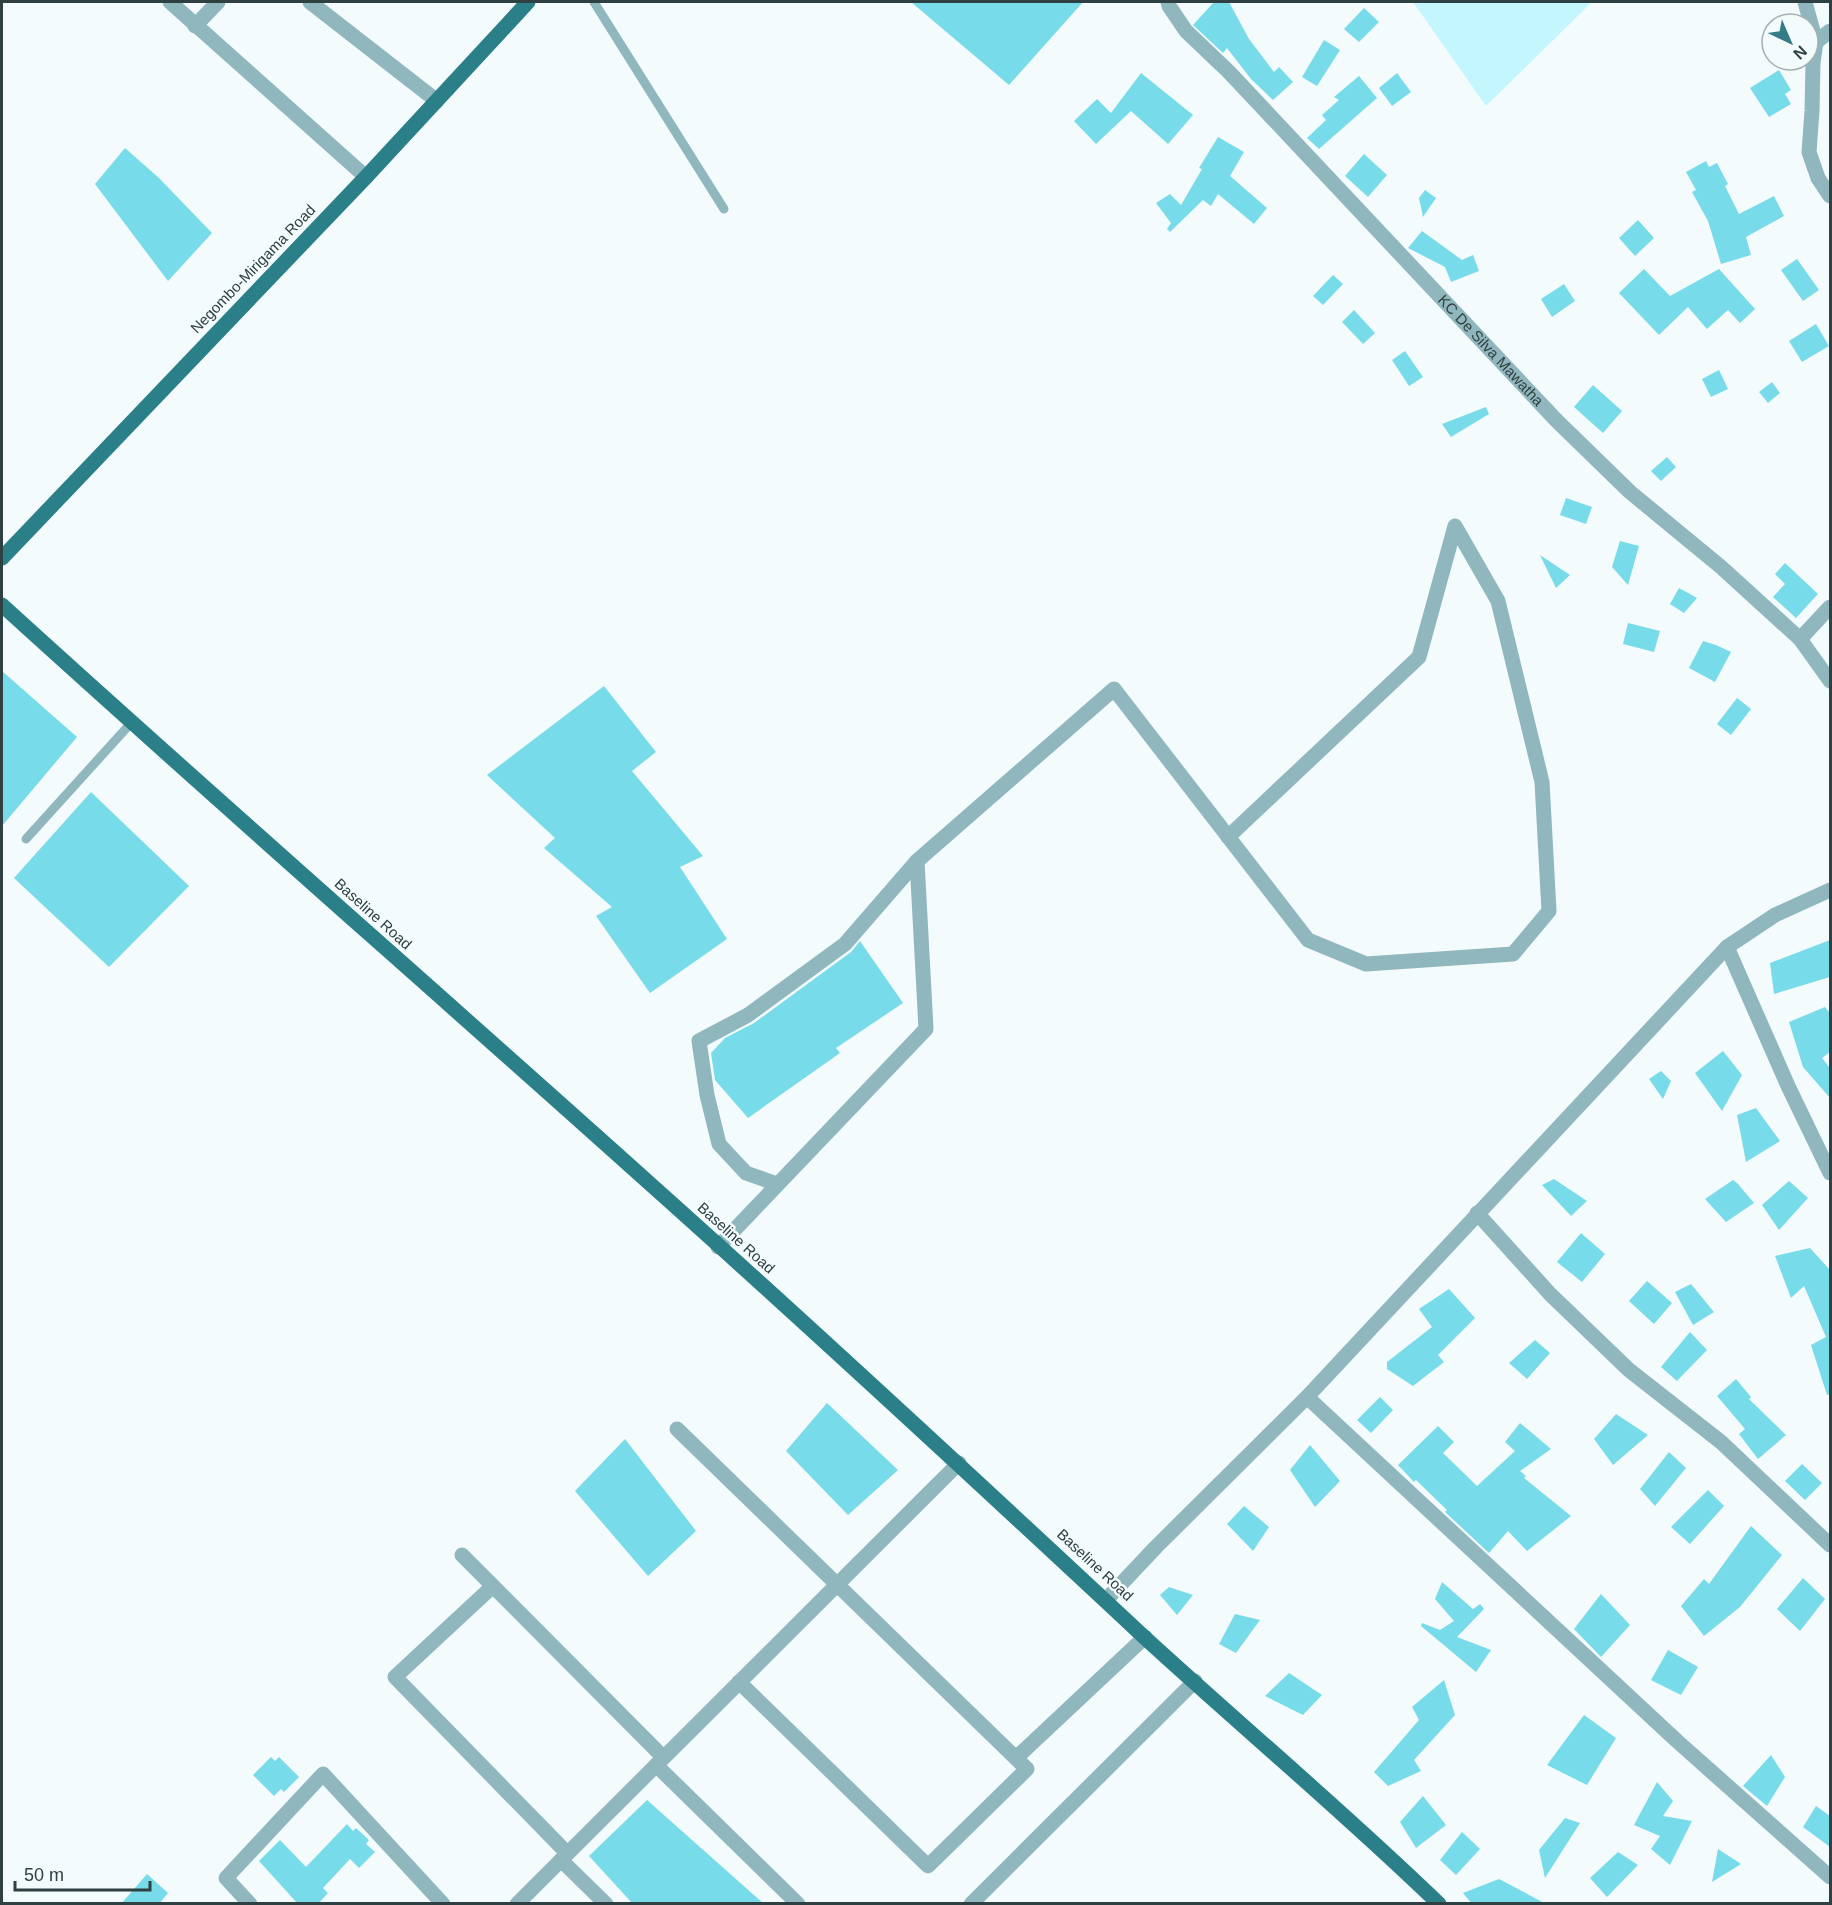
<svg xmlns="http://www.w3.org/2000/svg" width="1832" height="1905" font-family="Arial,sans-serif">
  <rect width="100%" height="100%" fill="#f3fbfc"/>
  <path fill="#c3f6fd" d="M1413,2H1592L1486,106Z"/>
  <path fill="#78dbe9" d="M911,2H1083L1009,85Z
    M1214,2H1229L1249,39L1274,72L1279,67L1293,82L1273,100L1251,79L1227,48L1223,53L1193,25Z
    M1364,8L1379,22L1359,42L1344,29Z
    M1324,40L1340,50L1317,86L1302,77Z
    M1779,70L1791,90L1785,94L1791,104L1769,117L1750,88Z
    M1141,73L1193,115L1168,144L1131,111L1096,144L1074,121L1097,99L1111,113Z
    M1397,73L1411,92L1392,106L1379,88Z
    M1359,76L1377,98L1319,149L1307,138L1326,120L1322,115L1339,100L1334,97Z
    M1218,137L1244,152L1230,176L1267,208L1254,224L1218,194L1211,206L1203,200L1170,232L1167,229L1171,223L1156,203L1170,194L1181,205L1202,169L1199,168Z
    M125,148L159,178L212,233L168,281L95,184Z
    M1364,154L1387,175L1368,197L1345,176Z
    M1706,161L1709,167L1717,163L1728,184L1725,186L1739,214L1774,196L1784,216L1746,237L1751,255L1721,264L1708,221L1692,192L1696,190L1686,172Z
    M1425,190L1436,198L1423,217L1419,198Z
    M1638,220L1654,238L1635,256L1619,238Z
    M1422,231L1462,260L1473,255L1479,271L1451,282L1445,267L1408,248Z
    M1797,259L1819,290L1803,301L1781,270Z
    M1644,269L1670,296L1719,269L1755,309L1740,323L1728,310L1707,329L1688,307L1659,335L1619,293Z
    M1333,275L1343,284L1323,305L1313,296Z
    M1564,284L1575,301L1552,317L1541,299Z
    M1354,310L1375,333L1363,344L1342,322Z
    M1816,324L1829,346L1802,362L1789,341Z
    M1405,351L1423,377L1409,386L1392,360Z
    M1719,370L1728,389L1711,397L1702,379Z
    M1772,382L1780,393L1768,403L1759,392Z
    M1593,385L1622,411L1603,433L1574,407Z
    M1486,407L1489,414L1451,437L1442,424Z
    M1667,457L1676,467L1661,481L1651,471Z
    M1566,498L1592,507L1586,524L1560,515Z
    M1620,541L1639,546L1628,585L1612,567Z
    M1540,555L1570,575L1556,588Z
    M1785,563L1818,594L1796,618L1773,597L1785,584L1775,574Z
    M1679,588L1697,598L1684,613L1670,604Z
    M1628,623L1660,631L1654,652L1623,644Z
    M1703,641L1716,645L1731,652L1715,682L1689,668Z
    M2,671L77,737L2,826Z
    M604,686L656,752L632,771L703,856L680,867L727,939L650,993L596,916L612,907L544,848L555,838L487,775Z
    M1737,698L1751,709L1731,735L1717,724Z
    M91,792L189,886L109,967L14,878Z
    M1830,940V977L1774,994L1770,963Z
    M860,941L903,1003L836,1048L840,1053L748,1118L715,1080L711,1053L725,1038L754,1023L851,952Z
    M1825,1007L1830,1013V1052L1822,1058L1830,1068V1098L1803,1067L1789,1022Z
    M1723,1051L1742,1075L1722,1111L1695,1073Z
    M1661,1071L1671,1081L1663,1099L1649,1079Z
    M1756,1108L1780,1141L1746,1162L1737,1115Z
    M1554,1179L1587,1201L1571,1216L1542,1185Z
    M1733,1180L1738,1184L1754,1203L1726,1222L1705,1199Z
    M1789,1181L1808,1198L1779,1230L1762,1205Z
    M1581,1233L1605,1254L1582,1282L1557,1262Z
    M1810,1248L1830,1270V1394L1827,1395L1811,1345L1826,1337L1804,1286L1791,1298L1775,1256Z
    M1647,1281L1672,1303L1654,1324L1629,1301Z
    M1691,1284L1714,1312L1693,1325L1675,1292Z
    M1449,1289L1475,1318L1438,1355L1444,1362L1413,1386L1387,1369V1362L1432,1327L1419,1309Z
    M1690,1332L1707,1350L1677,1381L1661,1367Z
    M1535,1340L1550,1353L1527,1379L1509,1363Z
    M1736,1379L1751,1397L1749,1399L1786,1435L1758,1459L1739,1434L1745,1429L1717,1396Z
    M1380,1397L1393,1410L1371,1433L1357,1420Z
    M827,1403L898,1470L848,1515L786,1451Z
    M1616,1414L1648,1435L1613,1465L1594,1439Z
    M1520,1423L1551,1449L1520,1471L1526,1476L1524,1478L1571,1516L1527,1551L1508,1531L1489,1553L1445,1512L1447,1510L1416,1480L1414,1482L1398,1465L1438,1426L1454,1442L1443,1453L1477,1486L1515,1451L1505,1442Z
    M625,1439L696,1531L648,1576L575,1491Z
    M1310,1445L1340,1481L1315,1507L1290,1470Z
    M1669,1452L1686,1468L1655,1506L1640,1489Z
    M1802,1464L1822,1483L1805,1500L1785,1481Z
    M1708,1490L1724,1506L1690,1544L1671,1527Z
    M1244,1506L1269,1527L1253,1551L1227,1524Z
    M1751,1526L1782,1555L1740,1607L1704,1636L1681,1606L1704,1579L1709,1584Z
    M1803,1578L1825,1599L1800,1631L1777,1609Z
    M1442,1582L1473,1609L1480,1604L1484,1609L1457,1637L1491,1650L1476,1672L1421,1626L1422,1623L1440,1630L1454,1621L1435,1599Z
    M1169,1587L1193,1595L1177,1615L1160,1595Z
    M1601,1594L1630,1625L1601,1657L1574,1629Z
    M1235,1614L1260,1620L1236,1653L1219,1644Z
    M1668,1650L1698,1667L1681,1695L1651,1680Z
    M1289,1673L1322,1695L1303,1715L1265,1696Z
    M1444,1680L1455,1715L1414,1760L1421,1771L1388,1786L1374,1772L1419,1720L1412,1707Z
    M1584,1715L1616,1738L1587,1785L1547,1765Z
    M1771,1755L1785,1777L1767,1806L1743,1786Z
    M271,1757L275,1761L279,1757L299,1777L284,1792L281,1789L274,1796L253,1775Z
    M1657,1782L1673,1801L1663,1816L1692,1821L1670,1865L1651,1849L1660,1836L1634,1825Z
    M1423,1796L1446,1825L1416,1848L1400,1822Z
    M647,1800L764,1904H633L589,1856Z
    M1816,1806L1830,1816V1847L1803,1827Z
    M1565,1818L1580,1823L1545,1878L1539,1850Z
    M347,1824L353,1831L356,1828L369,1840L366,1844L375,1852L359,1868L350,1859L323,1888L328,1893L318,1904H298L259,1861L280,1840L306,1867Z
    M1462,1832L1480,1849L1456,1875L1440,1860Z
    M1718,1849L1741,1864L1712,1882Z
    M1618,1852L1638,1865L1607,1897L1590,1878Z
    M147,1874L168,1893L159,1904H121Z
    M1499,1879L1546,1904H1472L1463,1893Z"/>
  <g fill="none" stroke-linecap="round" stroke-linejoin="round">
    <path stroke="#90b7bd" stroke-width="9" d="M594,2L724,209
      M26,839L131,723"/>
    <g stroke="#90b7bd" stroke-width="15">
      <path d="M170,2L366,177"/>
      <path d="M310,2L437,101"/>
      <path id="s1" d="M1168,2L1169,6L1186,31L1229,72L1556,420L1630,492L1721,567L1800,639L1830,681"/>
      <path d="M1805,2L1816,42"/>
      <path d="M195,26L218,2"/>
      <path d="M1830,31L1816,42L1813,63L1812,111L1809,152L1818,178L1830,196"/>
      <path d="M1800,639L1830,607"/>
      <path d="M1727,947L1788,1086L1830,1173"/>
      <path d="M777,1184L746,1173L719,1144L707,1095L699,1041L748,1015L845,944L917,861"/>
      <path d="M1477,1213L1550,1294L1629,1370L1721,1442L1830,1545"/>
      <path d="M718,1247L926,1029L917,861L1114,689L1308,940L1366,964L1513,954L1549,911L1542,782L1498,601L1455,526L1419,657L1228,837"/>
      <path d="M1307,1397L1677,1741L1830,1877"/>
      <path d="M677,1429L1027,1769L928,1866L739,1682"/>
      <path d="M462,1555L663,1757"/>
      <path d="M493,1586L395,1677L567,1853"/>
      <path d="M1106,1600L1156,1547L1307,1397L1727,947L1775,915L1830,890"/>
      <path d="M1016,1758L1145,1637"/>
      <path d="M656,1765L798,1904"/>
      <path d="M561,1860L606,1904"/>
      <path d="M250,1904L226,1878L323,1774L443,1904"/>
      <path d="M517,1904L959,1463"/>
      <path d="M971,1904L1195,1681"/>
    </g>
    <path stroke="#2a7f89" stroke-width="15" d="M2,558L366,177L528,2
      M2,605C215,799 433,989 648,1182C815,1331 979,1483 1143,1636C1241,1726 1343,1811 1439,1904"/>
  </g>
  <g text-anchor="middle" stroke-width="5" stroke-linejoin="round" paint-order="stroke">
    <g font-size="15" fill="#2f4042" stroke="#f3fbfc">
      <text transform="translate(253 269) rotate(-46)" y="5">Negombo-Mirigama Road</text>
      <text dy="5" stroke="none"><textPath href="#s1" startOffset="476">KC De Silva Mawatha</textPath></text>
      <text transform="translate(373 914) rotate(42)" y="5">Baseline Road</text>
      <text transform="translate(736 1238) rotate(42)" y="5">Baseline Road</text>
      <text transform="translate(1095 1565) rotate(43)" y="5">Baseline Road</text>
    </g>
  </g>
  <rect width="1832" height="1905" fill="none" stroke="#2f4042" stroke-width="6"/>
  <g transform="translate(1790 42) rotate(136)"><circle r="28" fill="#f3fbfc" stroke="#a5b0b2" stroke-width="1.5"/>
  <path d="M0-4.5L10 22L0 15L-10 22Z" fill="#357d86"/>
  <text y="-9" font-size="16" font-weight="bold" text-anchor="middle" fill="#2f4042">N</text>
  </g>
  <path d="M15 1881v9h135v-9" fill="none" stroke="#2f4042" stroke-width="3"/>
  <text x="24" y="1881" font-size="18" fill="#2f4042" stroke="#f3fbfc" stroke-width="4.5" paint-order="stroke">50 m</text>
</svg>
